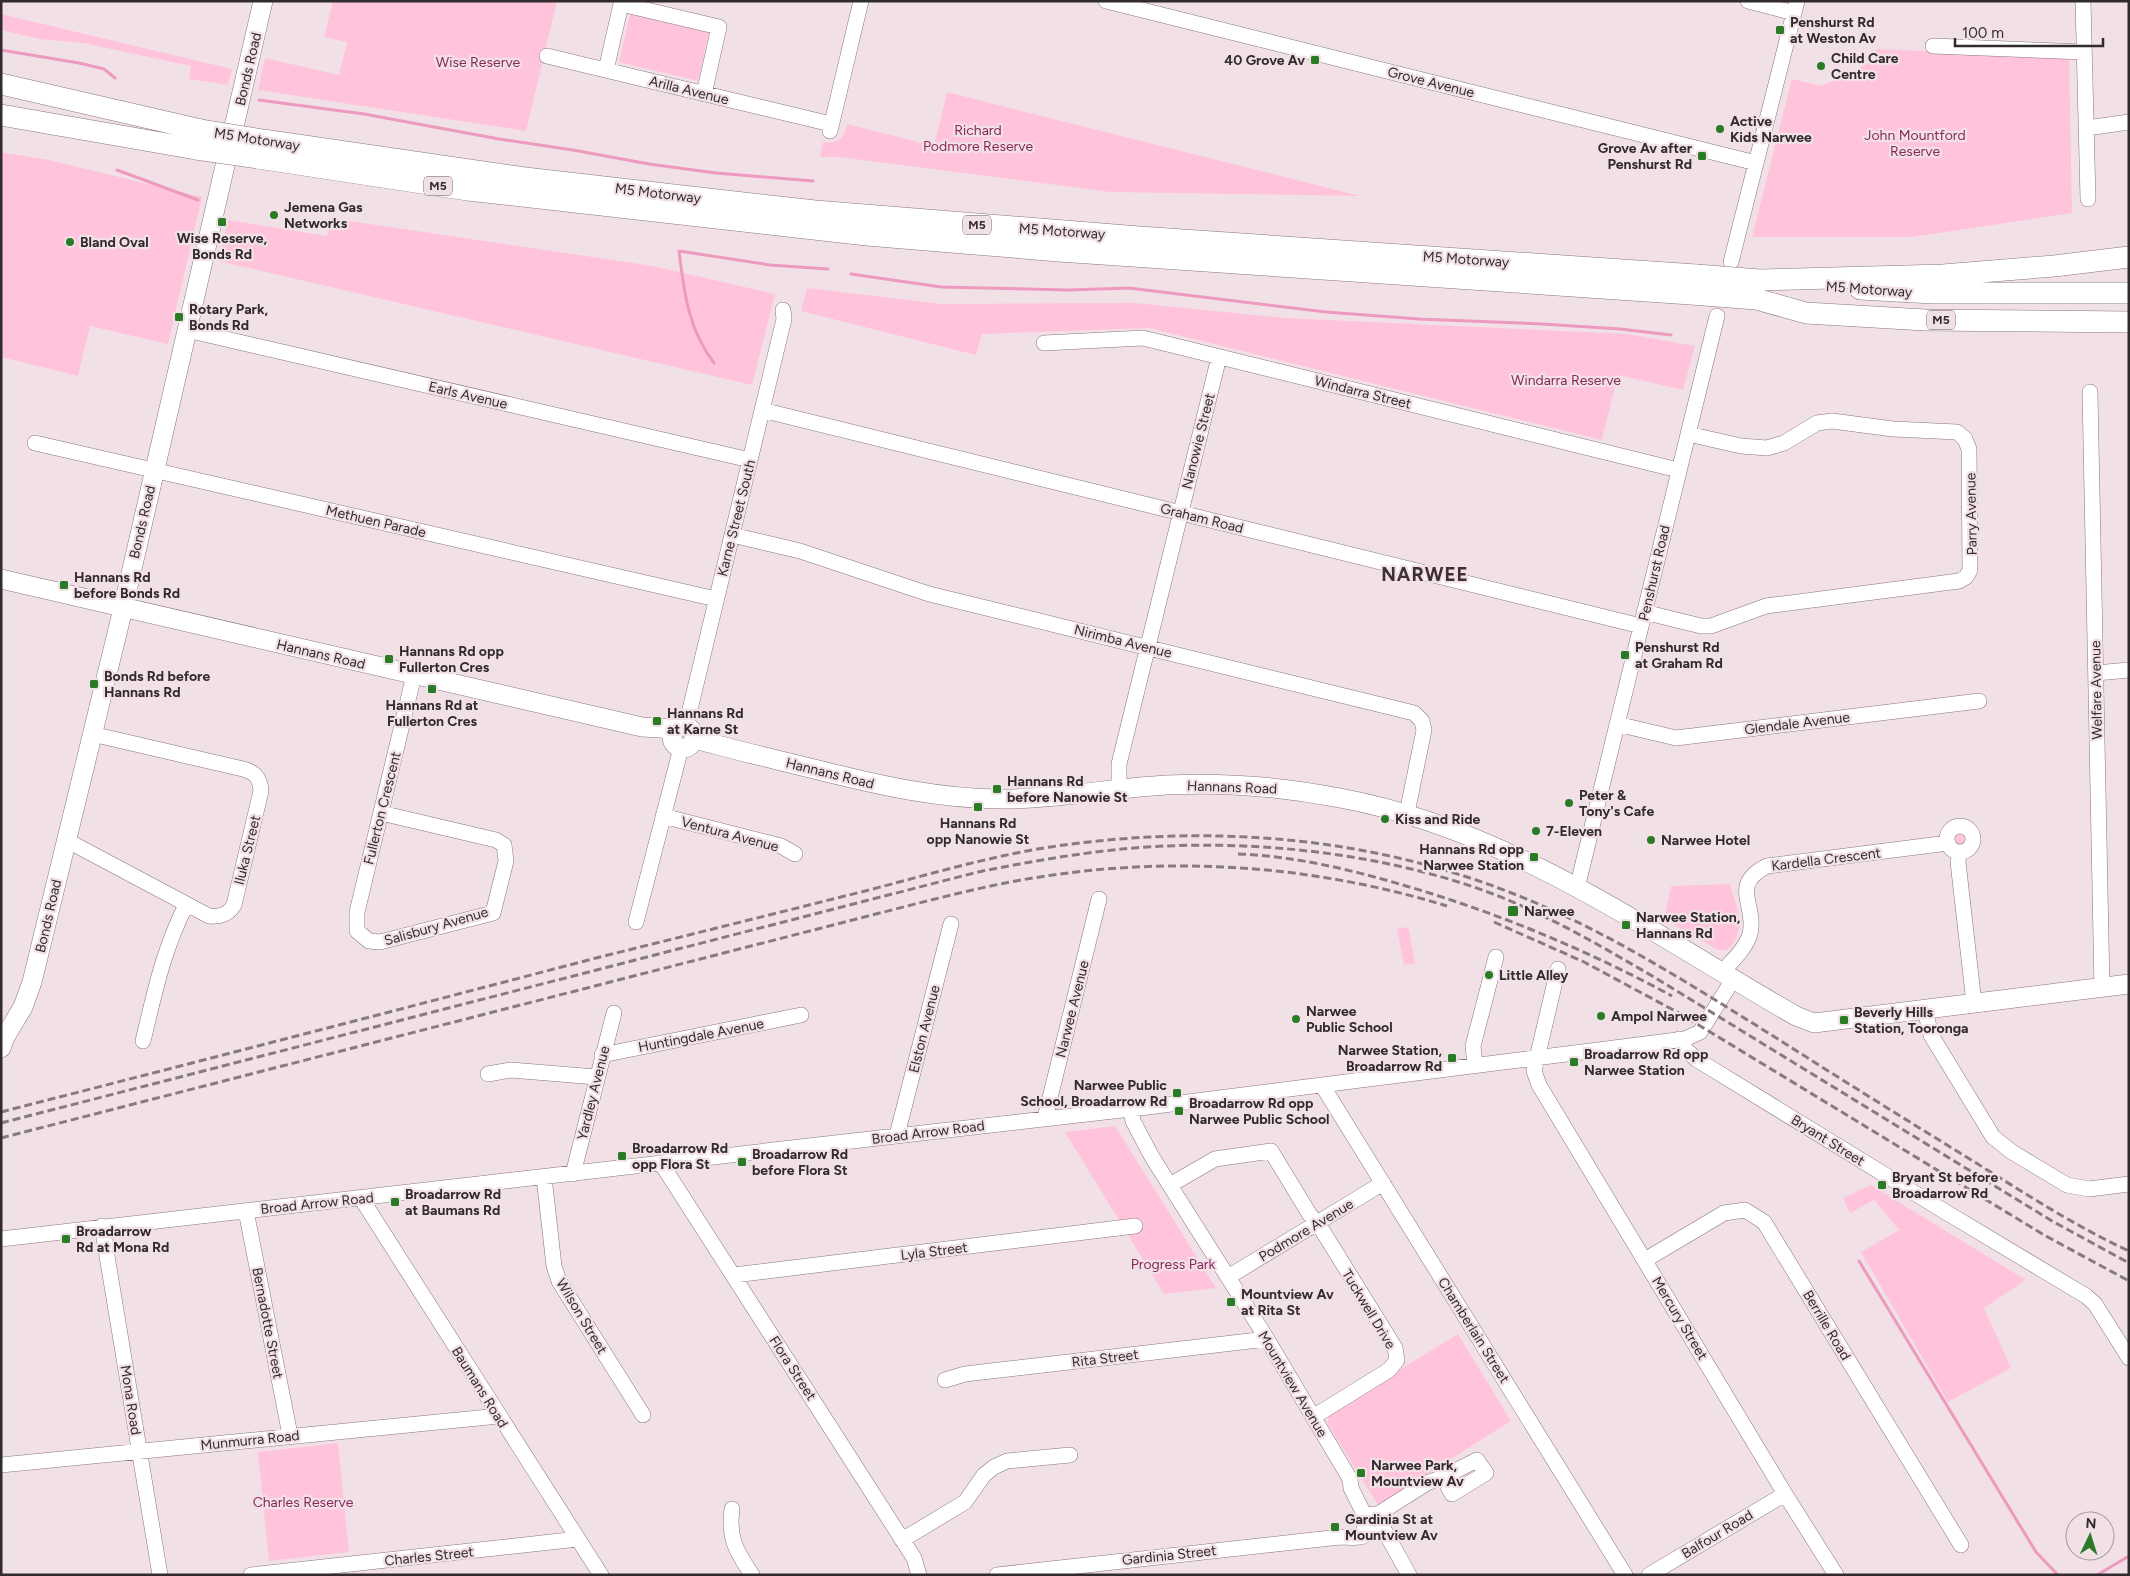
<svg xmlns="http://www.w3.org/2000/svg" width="2130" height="1576" font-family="Figtree,sans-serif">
  <rect width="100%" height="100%" fill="#f2e0e7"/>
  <path fill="#ffc4dc" d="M333,1H557L526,131L258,90L265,58L339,75L347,42L324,37Z
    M1,14L232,69L228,85L189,79L191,66L83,43L39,39L1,30Z
    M630,14L709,32L698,81L619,62Z
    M1876,49L2069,57L2072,213L1912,237H1752L1792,79L1822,86L1875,60Z
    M947,92L1360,196L1111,192L839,157H820L823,142C838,144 844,138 847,124L934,146Z
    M1,152L49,160L202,197L168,344L90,326L78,376L1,357Z
    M329,218L653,266L775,294L752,385L218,261L228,220L327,236Z
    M807,288L942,304L1135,303L1285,318L1628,334L1695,346L1683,390L1618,375L1602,440L1149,328L982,334L976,355L801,311Z
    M1953 839a7 7 0 1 1 14 0a7 7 0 1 1-14 0Z
    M1730,884C1735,904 1746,922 1734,942C1729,949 1727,952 1718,950L1664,919L1671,886Z
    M1408,927L1415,963L1404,965L1397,929Z
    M1115,1126L1216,1288L1164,1294L1065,1132Z
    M1871,1185L2026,1280L1984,1308L2011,1368L1948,1402L1861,1252L1899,1230L1874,1200L1850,1213L1843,1198Z
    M1458,1334L1511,1421L1378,1505L1327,1423L1330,1412Z
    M338,1443L349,1552L269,1561L258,1452Z"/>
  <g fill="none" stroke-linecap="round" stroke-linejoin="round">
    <path stroke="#ee9abe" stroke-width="3" d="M1,50L79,63L104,69L115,78
      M259,100L364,114L499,139L573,150L649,164L716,173L813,181
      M117,170L198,200
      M851,274L941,287L1068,290L1129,288L1326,312L1419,319L1542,324L1620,329L1671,335
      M714,363C688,329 684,292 679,251L770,265L828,269
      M1859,1261L2036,1552L2058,1575
      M2097,1575L2129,1556"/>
    <g stroke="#87767d" stroke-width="16">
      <path id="minor" d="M1106,1L1756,163
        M1748,1L1794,13
        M2083,1L2088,199
        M1933,46L2084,52
        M547,56L831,124
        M606,70L621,4L719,27L704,94
        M2087,128L2129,122
        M830,131L861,1
        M1731,262L1797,1
        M187,330L750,460
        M1044,343L1143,338L1678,470
        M2090,392L2102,988
        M762,410L1641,626
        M35,443L716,599
        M732,535L800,551L929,594L1414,713L1422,721L1424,730L1407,813
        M1644,612L1701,626H1711L1766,606L1959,581L1966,577L1970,570L1969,449L1965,439L1957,432L1893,429L1832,421L1817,423L1784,443L1767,448L1741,446L1688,434
        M2096,673L2129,670
        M1617,724L1676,738L1979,701
        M686,726L784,319L783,310
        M1119,789V764L1219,357
        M381,813L496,840L504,845L506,861L493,913L380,942L369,941L357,931V912L414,675
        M663,816L781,846L795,854
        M1947 839a13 13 0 1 1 26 0a13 13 0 1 1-26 0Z
        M66,840L209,916C220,917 228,915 234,905L261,791C260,778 255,772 243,769L92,734
        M1959,852L1958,862L1974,1003
        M1577,888L1717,316
        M636,922L681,748
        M1558,969L1534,1071L1539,1085L1785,1494L1836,1575
        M1723,971C1733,960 1746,948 1750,934C1757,905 1729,885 1767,866L1948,843
        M1925,1010L1931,1035L1993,1137L2012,1152L2067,1185L2089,1189L2129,1184
        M1679,1039L1684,1048L1696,1059L1939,1208L2086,1296L2095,1304L2129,1358
        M143,1041C155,991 163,951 186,905
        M602,1055L801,1015
        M1475,1065L1473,1046L1496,957
        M488,1074L511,1070L596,1077
        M1322,1085L1625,1575
        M1131,1108L1133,1121L1152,1157L1267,1339L1350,1479L1351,1488L1366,1518
        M1045,1118L1099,899
        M897,1135L951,924
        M661,1163L914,1558L919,1575
        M573,1174L614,1013
        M544,1177L554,1266L559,1281L643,1415
        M1170,1185L1215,1159L1271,1151L1310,1215L1317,1222L1395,1348L1397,1360L1389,1370L1313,1417
        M361,1198L601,1575
        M246,1211L290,1435
        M102,1226L160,1575
        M1,1239L1148,1107L1685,1039L1700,1032L1734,978
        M1645,1260L1724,1213L1745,1210L1764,1222L1961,1545
        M734,1275L1135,1226
        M1228,1277L1383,1183
        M945,1380L965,1374L1267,1339
        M1,1465L499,1416
        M732,1509C728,1538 736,1551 752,1575
        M1364 1524a10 10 0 1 1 20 0a10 10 0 1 1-20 0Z
        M1378,1514L1427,1483L1443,1477L1477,1460L1486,1473L1452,1494L1443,1477
        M1383,1528L1409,1575
        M902,1540L965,1502L984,1475L994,1467L1007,1461L1070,1455
        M251,1575L578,1539
        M997,1575L1340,1537C1351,1537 1362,1540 1369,1532
        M1649,1575L1785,1494"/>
    </g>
    <g stroke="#87767d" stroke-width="20">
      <path id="major" d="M1,579L642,727L676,729
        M672 737a11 11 0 1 1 22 0a11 11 0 1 1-22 0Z
        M695,739C734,750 774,759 814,769C878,785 942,800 1009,799C1062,798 1114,788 1166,785C1225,782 1283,787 1340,798C1509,829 1651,933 1796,1016L1814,1023L2129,984
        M1,1048L5,1037L23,1007L32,982L120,621L263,1"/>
    </g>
    <g stroke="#87767d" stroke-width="22">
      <path id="highway" d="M1,84L201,130
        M1,115L196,149
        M263,140L525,178L815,211L1139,237L1696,275
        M258,158L468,190L867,235L1059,251L1691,294
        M1760,280L1943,275L2054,266L2129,257
        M1860,289L1933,293H2129
        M1756,299L1806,313L1925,320L2129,322"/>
    </g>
    <use href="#minor" stroke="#fff" stroke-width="15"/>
    <use href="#major" stroke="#fff" stroke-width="19"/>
    <use href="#highway" stroke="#fff" stroke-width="21"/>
    <path stroke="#877b80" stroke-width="3" stroke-dasharray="8 4" stroke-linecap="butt" d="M1238,854C1297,856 1356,871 1413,888C1503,915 1589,951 1672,996
      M1494,922L1584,962L1679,1013L2044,1235L2129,1281
      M1,1112C200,1061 398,1010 596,958C685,936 773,914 861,892C924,876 986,857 1050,847C1204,824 1363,835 1509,892C1605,929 1691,985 1778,1039C1845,1082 1913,1124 1981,1166C2029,1196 2077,1227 2129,1251
      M1,1123L978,872C1023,863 1067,855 1113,850C1232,837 1372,850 1485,891C1545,913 1599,945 1654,977L2052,1221L2129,1263
      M1,1138L919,903C963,892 1008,881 1053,875C1184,856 1320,867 1447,906"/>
    <g stroke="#87767d" stroke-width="22" stroke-linecap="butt">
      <path id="highway-bridge" d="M201,130L263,140
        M196,149L258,158
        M1696,275L1760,280
        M1691,294L1756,299"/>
    </g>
    <use href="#highway-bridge" stroke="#fff" stroke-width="21"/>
  </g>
  <g fill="#297b26" stroke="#f2e0e7" stroke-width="2">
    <rect x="1775" y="25" width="10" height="10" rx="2.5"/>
    <rect x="1310" y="55" width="10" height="10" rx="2.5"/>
    <circle cx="1821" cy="66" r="5"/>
    <circle cx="1720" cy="129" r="5"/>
    <rect x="1697" y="151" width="10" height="10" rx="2.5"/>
    <circle cx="274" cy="215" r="5"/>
    <rect x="217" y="217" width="10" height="10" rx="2.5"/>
    <circle cx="70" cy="242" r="5"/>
    <rect x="174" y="312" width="10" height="10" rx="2.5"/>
    <rect x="59" y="580" width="10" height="10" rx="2.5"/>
    <rect x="1620" y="650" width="10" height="10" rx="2.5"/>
    <rect x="384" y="654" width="10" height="10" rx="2.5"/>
    <rect x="89" y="679" width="10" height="10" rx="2.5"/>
    <rect x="427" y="684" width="10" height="10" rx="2.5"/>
    <rect x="652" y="716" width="10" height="10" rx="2.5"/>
    <rect x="992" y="784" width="10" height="10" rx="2.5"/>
    <circle cx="1569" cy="803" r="5"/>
    <rect x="973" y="802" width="10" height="10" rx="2.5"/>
    <circle cx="1385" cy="819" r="5"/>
    <circle cx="1536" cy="831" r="5"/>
    <circle cx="1651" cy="840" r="5"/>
    <rect x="1529" y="852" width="10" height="10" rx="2.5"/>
    <rect x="1507" y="905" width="12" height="12" rx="2.5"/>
    <rect x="1621" y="920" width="10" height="10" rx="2.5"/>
    <circle cx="1489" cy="975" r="5"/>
    <circle cx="1601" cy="1016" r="5"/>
    <circle cx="1296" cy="1019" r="5"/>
    <rect x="1839" y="1015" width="10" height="10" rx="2.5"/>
    <rect x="1447" y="1053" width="10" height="10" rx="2.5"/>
    <rect x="1569" y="1057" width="10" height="10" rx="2.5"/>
    <rect x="1172" y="1088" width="10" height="10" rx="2.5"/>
    <rect x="1174" y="1106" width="10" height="10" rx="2.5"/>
    <rect x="617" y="1151" width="10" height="10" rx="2.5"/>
    <rect x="737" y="1157" width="10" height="10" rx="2.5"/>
    <rect x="1877" y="1180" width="10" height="10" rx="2.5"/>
    <rect x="390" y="1197" width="10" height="10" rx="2.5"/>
    <rect x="61" y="1234" width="10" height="10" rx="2.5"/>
    <rect x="1226" y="1297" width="10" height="10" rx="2.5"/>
    <rect x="1356" y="1468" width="10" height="10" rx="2.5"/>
    <rect x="1330" y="1522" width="10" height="10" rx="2.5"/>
  </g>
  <g text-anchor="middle" stroke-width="4.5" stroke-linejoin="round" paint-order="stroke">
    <g fill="#f2e0e7" stroke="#6c6166" stroke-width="1">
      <rect x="424" y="176.5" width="28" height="19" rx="4"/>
      <rect x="963" y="215.5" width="28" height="19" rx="4"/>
      <rect x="1927" y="310.5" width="28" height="19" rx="4"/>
    </g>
    <g font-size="12" font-weight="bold" fill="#322b2e">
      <text x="438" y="190">M5</text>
      <text x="977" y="229">M5</text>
      <text x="1941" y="324">M5</text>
    </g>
    <g font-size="14" font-weight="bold" fill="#322b2e" stroke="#f2e0e7" text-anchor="start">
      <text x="1790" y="27">Penshurst Rd<tspan x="1790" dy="16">at Weston Av</tspan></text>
      <text x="1831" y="63">Child Care<tspan x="1831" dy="16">Centre</tspan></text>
      <text x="1305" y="65" text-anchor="end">40 Grove Av</text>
      <text x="1730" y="126">Active<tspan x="1730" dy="16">Kids Narwee</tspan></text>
      <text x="1692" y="153" text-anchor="end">Grove Av after<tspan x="1692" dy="16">Penshurst Rd</tspan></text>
      <text x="284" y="212">Jemena Gas<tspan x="284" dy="16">Networks</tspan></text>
      <text x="222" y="243" text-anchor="middle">Wise Reserve,<tspan x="222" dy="16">Bonds Rd</tspan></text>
      <text x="80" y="247">Bland Oval</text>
      <text x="189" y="314">Rotary Park,<tspan x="189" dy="16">Bonds Rd</tspan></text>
      <text x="74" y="582">Hannans Rd<tspan x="74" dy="16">before Bonds Rd</tspan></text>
      <text x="1635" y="652">Penshurst Rd<tspan x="1635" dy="16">at Graham Rd</tspan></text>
      <text x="399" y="656">Hannans Rd opp<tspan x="399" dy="16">Fullerton Cres</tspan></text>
      <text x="104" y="681">Bonds Rd before<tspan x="104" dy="16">Hannans Rd</tspan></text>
      <text x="432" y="710" text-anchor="middle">Hannans Rd at<tspan x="432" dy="16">Fullerton Cres</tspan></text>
      <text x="667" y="718">Hannans Rd<tspan x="667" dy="16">at Karne St</tspan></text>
      <text x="1007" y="786">Hannans Rd<tspan x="1007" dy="16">before Nanowie St</tspan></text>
      <text x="1579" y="800">Peter &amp;<tspan x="1579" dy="16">Tony's Cafe</tspan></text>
      <text x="1395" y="824">Kiss and Ride</text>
      <text x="978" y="828" text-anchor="middle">Hannans Rd<tspan x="978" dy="16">opp Nanowie St</tspan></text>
      <text x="1546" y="836">7-Eleven</text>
      <text x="1661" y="845">Narwee Hotel</text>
      <text x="1524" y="854" text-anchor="end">Hannans Rd opp<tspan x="1524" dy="16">Narwee Station</tspan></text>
      <text x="1524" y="916">Narwee</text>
      <text x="1636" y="922">Narwee Station,<tspan x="1636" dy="16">Hannans Rd</tspan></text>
      <text x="1499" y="980">Little Alley</text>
      <text x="1306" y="1016">Narwee<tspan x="1306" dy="16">Public School</tspan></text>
      <text x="1854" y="1017">Beverly Hills<tspan x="1854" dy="16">Station, Tooronga</tspan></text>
      <text x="1611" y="1021">Ampol Narwee</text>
      <text x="1442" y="1055" text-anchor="end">Narwee Station,<tspan x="1442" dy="16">Broadarrow Rd</tspan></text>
      <text x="1584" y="1059">Broadarrow Rd opp<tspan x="1584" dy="16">Narwee Station</tspan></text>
      <text x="1167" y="1090" text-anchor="end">Narwee Public<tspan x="1167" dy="16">School, Broadarrow Rd</tspan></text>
      <text x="1189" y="1108">Broadarrow Rd opp<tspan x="1189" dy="16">Narwee Public School</tspan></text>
      <text x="632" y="1153">Broadarrow Rd<tspan x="632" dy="16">opp Flora St</tspan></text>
      <text x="752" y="1159">Broadarrow Rd<tspan x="752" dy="16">before Flora St</tspan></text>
      <text x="1892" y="1182">Bryant St before<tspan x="1892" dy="16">Broadarrow Rd</tspan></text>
      <text x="405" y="1199">Broadarrow Rd<tspan x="405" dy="16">at Baumans Rd</tspan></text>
      <text x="76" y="1236">Broadarrow<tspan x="76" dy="16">Rd at Mona Rd</tspan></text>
      <text x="1241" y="1299">Mountview Av<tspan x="1241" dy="16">at Rita St</tspan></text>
      <text x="1371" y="1470">Narwee Park,<tspan x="1371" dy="16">Mountview Av</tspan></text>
      <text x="1345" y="1524">Gardinia St at<tspan x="1345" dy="16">Mountview Av</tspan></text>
    </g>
    <g font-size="14" fill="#882859" stroke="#f2e0e7">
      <text x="478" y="67">Wise Reserve</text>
      <text x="978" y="135">Richard<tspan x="978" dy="16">Podmore Reserve</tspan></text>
      <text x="1915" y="140">John Mountford<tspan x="1915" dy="16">Reserve</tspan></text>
      <text x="1566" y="385">Windarra Reserve</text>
      <text x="1173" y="1269">Progress Park</text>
      <text x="303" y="1507">Charles Reserve</text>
    </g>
    <g font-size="14" fill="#322b2e" stroke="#f2e0e7">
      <text transform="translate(248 69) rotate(-77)" y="5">Bonds Road</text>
      <text transform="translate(1431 82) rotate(14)" y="5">Grove Avenue</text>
      <text transform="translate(689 90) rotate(14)" y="5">Arilla Avenue</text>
      <text transform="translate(257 139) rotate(9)" y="5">M5 Motorway</text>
      <text transform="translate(658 193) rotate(7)" y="5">M5 Motorway</text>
      <text transform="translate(1062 231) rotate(4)" y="5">M5 Motorway</text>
      <text transform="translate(1466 259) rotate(4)" y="5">M5 Motorway</text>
      <text transform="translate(1869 289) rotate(4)" y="5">M5 Motorway</text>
      <text transform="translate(1363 392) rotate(14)" y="5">Windarra Street</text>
      <text transform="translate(468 395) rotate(13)" y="5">Earls Avenue</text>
      <text transform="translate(1198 441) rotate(-76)" y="5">Nanowie Street</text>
      <text transform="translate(1971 514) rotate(-91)" y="5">Parry Avenue</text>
      <text transform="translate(736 518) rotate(-76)" y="5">Karne Street South</text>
      <text transform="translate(1202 518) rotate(14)" y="5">Graham Road</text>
      <text transform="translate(376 521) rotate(13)" y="5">Methuen Parade</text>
      <text transform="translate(142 522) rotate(-77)" y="5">Bonds Road</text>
      <text transform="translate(1654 573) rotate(-77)" y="5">Penshurst Road</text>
      <text transform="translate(1123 641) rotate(14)" y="5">Nirimba Avenue</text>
      <text transform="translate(321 654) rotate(13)" y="5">Hannans Road</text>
      <text transform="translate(2096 690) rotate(-91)" y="5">Welfare Avenue</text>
      <text transform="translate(1797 723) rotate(-7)" y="5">Glendale Avenue</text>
      <text transform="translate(830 773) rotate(14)" y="5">Hannans Road</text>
      <text transform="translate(1232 787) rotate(2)" y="5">Hannans Road</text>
      <text transform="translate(382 808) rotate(-76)" y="5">Fullerton Crescent</text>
      <text transform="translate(730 834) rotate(15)" y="5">Ventura Avenue</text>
      <text transform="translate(247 850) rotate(-76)" y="5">Iluka Street</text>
      <text transform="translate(1826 859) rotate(-7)" y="5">Kardella Crescent</text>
      <text transform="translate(48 916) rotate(-77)" y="5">Bonds Road</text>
      <text transform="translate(436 926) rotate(-16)" y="5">Salisbury Avenue</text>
      <text transform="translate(1072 1009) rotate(-76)" y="5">Narwee Avenue</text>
      <text transform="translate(924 1029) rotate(-76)" y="5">Elston Avenue</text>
      <text transform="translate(701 1035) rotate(-11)" y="5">Huntingdale Avenue</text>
      <text transform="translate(593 1093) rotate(-76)" y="5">Yardley Avenue</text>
      <text transform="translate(928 1132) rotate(-7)" y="5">Broad Arrow Road</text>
      <text transform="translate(1828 1140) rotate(32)" y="5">Bryant Street</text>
      <text transform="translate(317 1203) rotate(-6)" y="5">Broad Arrow Road</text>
      <text transform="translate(1306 1230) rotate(-31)" y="5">Podmore Avenue</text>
      <text transform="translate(934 1251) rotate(-7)" y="5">Lyla Street</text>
      <text transform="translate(1369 1309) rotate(59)" y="5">Tuckwell Drive</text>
      <text transform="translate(582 1316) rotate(59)" y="5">Wilson Street</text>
      <text transform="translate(1680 1318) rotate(59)" y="5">Mercury Street</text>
      <text transform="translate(268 1323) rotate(79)" y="5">Bernadotte Street</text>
      <text transform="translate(1827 1325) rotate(59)" y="5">Berrille Road</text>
      <text transform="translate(1474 1330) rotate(58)" y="5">Chamberlain Street</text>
      <text transform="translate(1105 1358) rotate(-7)" y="5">Rita Street</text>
      <text transform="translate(793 1368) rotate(57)" y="5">Flora Street</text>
      <text transform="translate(1293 1384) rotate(59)" y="5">Mountview Avenue</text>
      <text transform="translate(480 1387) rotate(58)" y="5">Baumans Road</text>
      <text transform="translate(131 1400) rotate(81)" y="5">Mona Road</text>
      <text transform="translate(250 1440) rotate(-6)" y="5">Munmurra Road</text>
      <text transform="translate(1717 1534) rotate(-31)" y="5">Balfour Road</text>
      <text transform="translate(1169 1555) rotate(-6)" y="5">Gardinia Street</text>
      <text transform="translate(429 1556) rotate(-6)" y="5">Charles Street</text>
    </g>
    <g font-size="19" font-weight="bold" letter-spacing="1" fill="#3d2f34" stroke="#f2e0e7">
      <text x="1425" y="581">NARWEE</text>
    </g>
  </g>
  <rect width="2130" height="1576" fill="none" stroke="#322b2e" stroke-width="5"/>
  <g transform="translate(2090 1536) rotate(4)"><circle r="24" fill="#f2e0e7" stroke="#a5989d"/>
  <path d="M0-4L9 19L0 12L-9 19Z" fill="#297b26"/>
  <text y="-8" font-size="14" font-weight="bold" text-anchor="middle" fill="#322b2e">N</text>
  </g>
  <path d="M1955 38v8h148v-8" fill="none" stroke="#322b2e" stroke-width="2.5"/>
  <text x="1962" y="38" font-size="15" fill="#322b2e" stroke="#f2e0e7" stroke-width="4" paint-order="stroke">100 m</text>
</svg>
